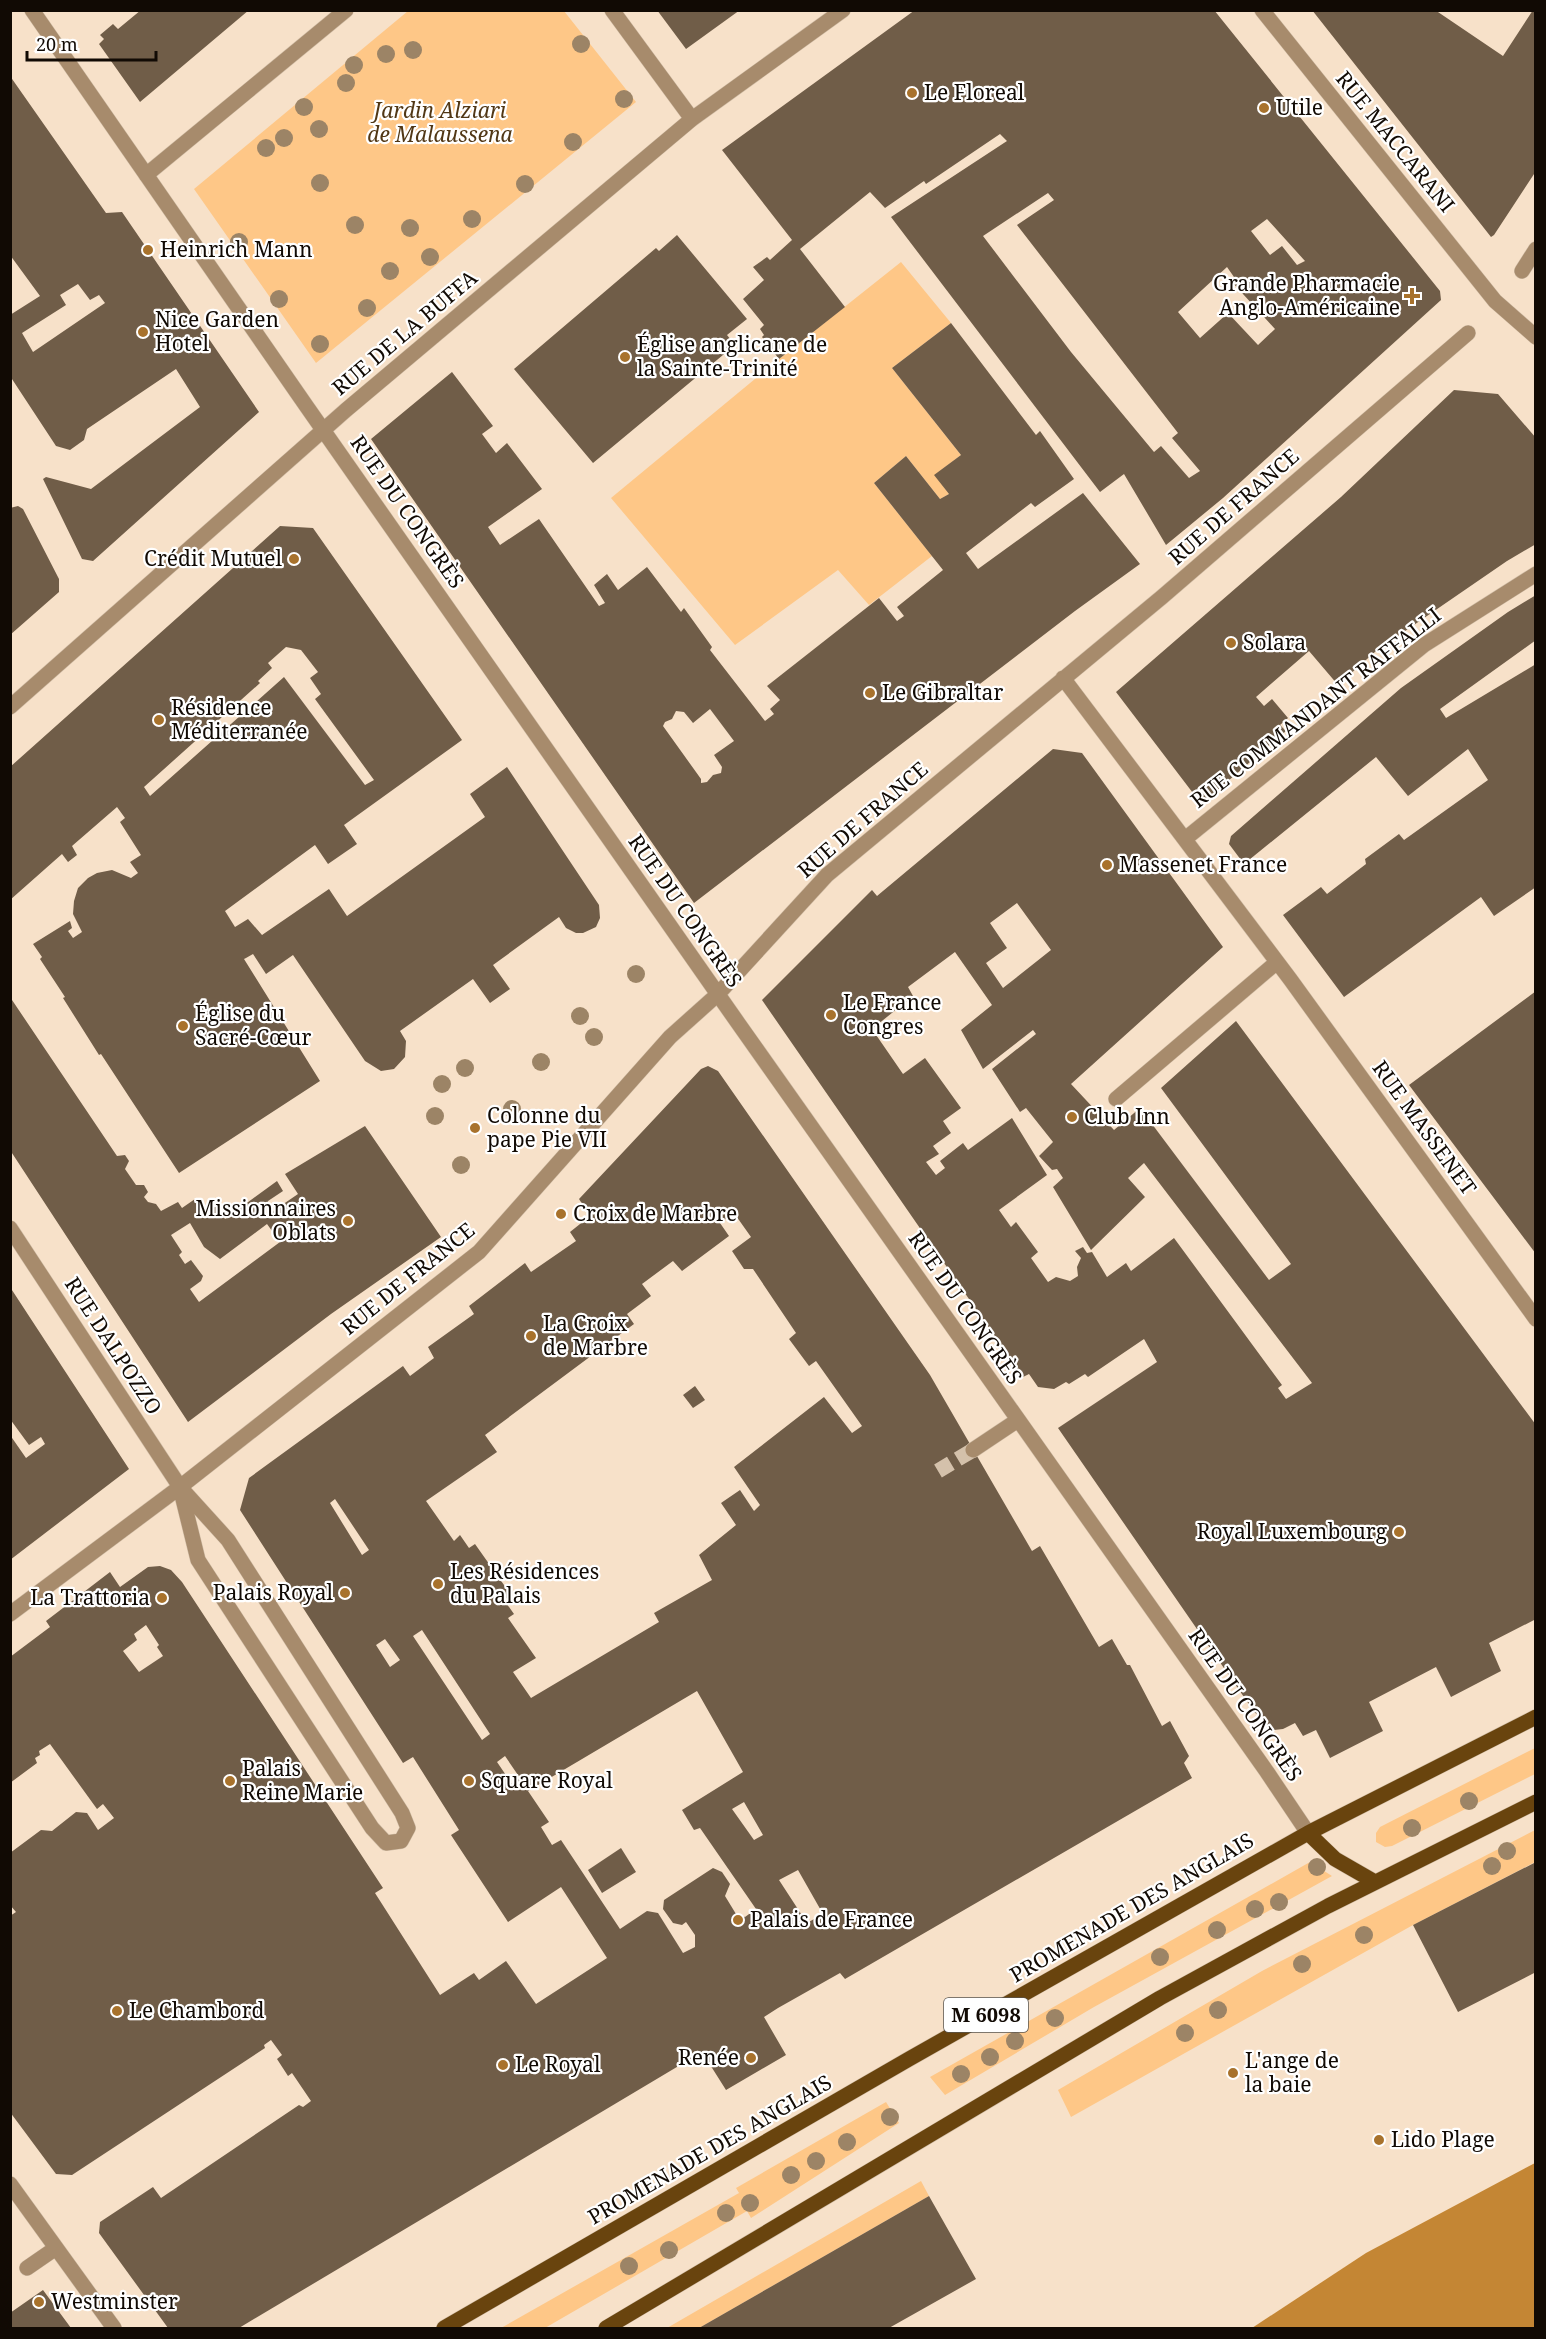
<svg xmlns="http://www.w3.org/2000/svg" width="1546" height="2339" font-family="'Noto Serif',serif">
  <rect width="100%" height="100%" fill="#f7e1c9"/>
  <path fill="#fec787" d="M408,11H564L636,102L316,363L194,189Z
    M901,262L951,323L892,368L961,455L935,475L949,494L940,499L906,456L874,483L932,556L869,605L838,570L735,645L611,498L779,359Z
    M1535,1748V1774L1392,1846L1385,1847L1376,1842V1833L1380,1827Z
    M1535,1830V1862L1413,1925L1071,2117L1058,2090L1262,1971Z
    M1310,1862L1332,1876L1094,2007L945,2095L930,2077Z
    M886,2102L899,2123L751,2218L747,2211L545,2328H501L739,2193L736,2188Z
    M921,2181L929,2196L699,2328H667Z"/>
  <path fill="#c48634" d="M1535,2163V2328H1252L1366,2253Z"/>
  <path fill="#705d48" fill-rule="evenodd" d="M141,10H249L140,102L99,44L104,39L100,35L113,24L118,29Z
    M657,10H740L686,49Z
    M915,10H1214L1440,291L1441,300L1223,498L1166,545L1124,474L1100,492L891,217L1007,141L1000,134L926,184L924,181L885,208L870,192L800,249L845,307L779,359L762,337L764,335L760,329L764,325L743,299L764,280L753,267L767,257L770,260L792,240L722,150ZM1048,193L1054,200L1017,225L1178,433L1172,438L1200,471L1189,478L1161,446L1154,452L1071,352L983,236ZM1267,219L1305,261L1297,265L1282,246L1270,255L1251,231ZM1227,267L1234,277L1232,282L1275,329L1258,345L1228,313L1200,338L1178,312Z
    M1312,10H1435L1503,56L1533,10H1536V171L1494,235L1491,237Z
    M10,76L106,213L122,212L259,412L93,561L82,559L43,479L46,477L91,489L200,407L176,369L87,429L84,440L70,450L56,446L10,376V315L40,296L10,255ZM78,284L90,300L99,295L105,303L33,352L22,333L66,305L60,295Z
    M677,235L747,319L727,335L735,345L593,463L514,369L656,248L659,251Z
    M951,323L1036,435L1040,431L1074,479L1035,507L1031,503L966,553L978,569L1083,493L1140,564L1075,611L694,903L371,439L452,372L493,426L482,434L496,453L507,443L542,489L488,527L500,545L539,519L599,606L605,603L594,585L607,574L618,590L647,567L681,612L684,608L712,647L710,650L765,721L774,714L770,709L780,700L767,686L879,598L897,621L904,616L897,607L943,570L874,483L906,456L940,499L949,494L934,475L961,455L892,368ZM710,709L734,741L714,755L722,767L721,773L713,775L707,782L701,783V779L663,726L665,722L672,719L676,711L684,712L693,723Z
    M1454,390L1498,394L1536,438V544L1507,561L1376,651L1338,685L1309,651L1256,697L1264,706L1272,699L1288,718L1280,725L1286,731L1206,800L1199,801L1116,692L1341,497Z
    M18,506L23,509L59,579V592L10,635V508Z
    M280,526L313,528L462,740L344,825L357,844L328,864L315,845L225,911L235,927L248,919L262,935L329,889L347,916L485,817L470,794L507,767L599,905L600,918L596,927L583,933H576L566,928L559,917L493,965L510,989L490,1003L473,979L400,1031L406,1041L405,1057L394,1069L381,1071L365,1061L293,955L266,974L253,954L246,958L244,959L320,1081L179,1173L101,1054L99,1055L63,998L65,997L40,959L42,957L33,944L70,921L72,928L68,931L73,938L82,932L73,914L74,901L78,888L88,878L97,873L112,870L131,878L138,873L130,862L141,855L120,822L125,818L117,807L72,846L77,855L68,862L62,854L10,900V767ZM286,647L301,650L318,672L310,678L321,694L315,699L374,780L365,785L284,677L150,796L144,787L260,683L258,681L272,668L268,663Z
    M1536,595V640L1440,709L1446,718L1536,664V887L1494,916L1481,897L1344,997L1283,915L1321,887L1327,894L1366,864L1365,859L1399,834L1404,840L1488,780L1468,749L1408,796L1376,757L1244,864L1229,844L1231,836L1401,688L1508,612Z
    M1053,749L1082,753L1223,947L1071,1084L1114,1130L1140,1108L1269,1280L1291,1264L1161,1088L1236,1021L1536,1425V1619L1489,1643L1501,1671L1451,1697L1436,1667L1369,1702L1383,1731L1330,1758L1316,1730L1303,1736L1295,1723L1283,1729L1274,1730L1265,1724L1262,1715L1255,1713L1058,1428L1157,1362L1144,1339L1088,1377L1085,1374L1069,1384L1066,1382L1054,1389L1038,1387L1029,1374L1023,1377L762,1000L872,890L877,896ZM1017,903L1051,950L1003,988L986,963L1007,948L990,923ZM955,952L992,1005L961,1030L983,1069L1033,1030L1036,1034L992,1069L1020,1112L1026,1108L1053,1142L1039,1156L1052,1170L1057,1169L1063,1178L1053,1187L1091,1250L1145,1197L1128,1178L1144,1163L1312,1383L1286,1399L1278,1388L1282,1385L1174,1238L1131,1271L1126,1263L1107,1277L1092,1252L1087,1253L1083,1247L1075,1251L1081,1258L1077,1267L1078,1276L1070,1281L1056,1277L1048,1282L1031,1258L1038,1252L1016,1222L1011,1227L999,1210L1047,1175L1012,1118L968,1150L963,1143L940,1161L945,1168L936,1175L926,1162L939,1154L933,1146L951,1133L943,1121L961,1108L925,1058L903,1074L872,1029L913,996L908,987Z
    M1536,991V1254L1409,1085Z
    M10,997L117,1156L125,1155L129,1161L125,1169L136,1185H144L148,1192L144,1197L148,1202L156,1204L161,1211L178,1202L182,1208L195,1199L211,1210L216,1206L225,1219L277,1181L283,1191L268,1201V1205L259,1213L263,1218L298,1194L285,1174L365,1126L441,1237L331,1314L188,1422L10,1150ZM190,1223L204,1247L220,1259L267,1224L280,1242L199,1302L190,1289L201,1281L203,1276L191,1260L185,1264L179,1255L182,1252L171,1235Z
    M708,1066L718,1071L930,1375L1032,1551L1040,1546L1099,1647L1112,1639L1127,1665H1130L1162,1726L1170,1721L1189,1756L1184,1763L1192,1778L845,1979L840,1973L778,2008L764,2017L786,2055L726,2090L702,2052L239,2328H168L99,2233L100,2222L153,2187L161,2198L299,2105L303,2107L311,2101L292,2073L288,2076L277,2059L282,2055L271,2040L264,2045L265,2048L72,2175L56,2174L10,2112V1916L16,1912L10,1905V1853L41,1830L52,1831L76,1812L87,1813L98,1830L114,1818L103,1804L97,1809L50,1744L39,1751L40,1755L35,1758L37,1763L10,1783V1657L50,1627L46,1621L110,1572L120,1587L148,1567L160,1566L171,1570L182,1582L383,1888L375,1893L440,1995L474,1973L479,1980L506,1961L536,2004L607,1958L561,1887L508,1922L451,1835L459,1830L413,1757L403,1763L240,1510L249,1478L403,1366L410,1376L434,1358L428,1347L474,1314L469,1306L525,1263L531,1272L576,1241L570,1232L590,1216L579,1199L701,1069ZM734,1213L751,1237L732,1251L744,1269H753L796,1333L789,1339L809,1366L816,1361L862,1426L852,1433L824,1397L734,1467L760,1505L754,1511L740,1490L721,1503L736,1525L699,1555L712,1580L654,1613L659,1622L531,1698L513,1672L536,1658L508,1618L514,1614L504,1600L511,1595L475,1544L469,1548L460,1535L454,1541L426,1501L497,1452L485,1435L634,1324L627,1314L651,1296L642,1284L673,1261L682,1271L729,1236L720,1223ZM335,1499L369,1550L362,1555L330,1503ZM146,1625L159,1645L157,1647L163,1656L139,1672L123,1651L137,1640L134,1634ZM422,1630L490,1734L482,1740L413,1636ZM385,1639L400,1660L390,1667L376,1645ZM697,1691L743,1772L682,1810L694,1830L700,1828L756,1909L745,1917L736,1914L725,1896L730,1884L722,1872L713,1868L664,1900L663,1909L673,1923L682,1925L686,1922L695,1935V1947L683,1953L658,1913L647,1911L620,1929L561,1840L552,1845L541,1827L549,1822L528,1791ZM505,1756L520,1778L512,1784L497,1762ZM744,1802L763,1835L754,1840L732,1809ZM798,1870L823,1914L807,1923L779,1880Z
    M10,1287L129,1469L10,1560V1435L26,1458L45,1444L41,1437L29,1445L10,1419Z
    M695,1386L705,1400L693,1408L683,1395Z
    M621,1848L636,1872L602,1893L588,1870Z
    M1536,1862V1972L1458,2012L1413,1925Z
    M929,2196L976,2279L889,2328H699Z
    M43,2290L71,2328H10V2313Z"/>
  <g fill="none" stroke-linecap="round" stroke-linejoin="round">
    <path stroke="#d4c1ab" stroke-width="15" stroke-dasharray="15 8" stroke-linecap="butt" d="M938,1471L973,1450"/>
    <g stroke="#d2bfa9" stroke-width="16">
      <path id="minor" d="M32,10L307,407L738,1023L1267,1772L1308,1833
        M612,10L692,119
        M1262,10L1495,301L1536,337
        M146,175L346,10
        M1522,271L1536,249
        M1063,678L1290,979L1536,1319
        M10,707L346,410L692,119L843,10
        M1185,839L1424,645L1536,574
        M1116,1099L1277,962
        M10,1228L180,1487L228,1540L402,1813L408,1828L401,1841L386,1843L372,1828L198,1560L180,1487
        M973,1450L1018,1420
        M10,1614L180,1487L479,1252L670,1037L718,994L827,875L1162,597L1468,333
        M10,2184L114,2328
        M27,2268L56,2248"/>
    </g>
    <g stroke="#d2bfa9" stroke-width="16">
      <path id="major" d="M1308,1833L1335,1859L1375,1882
        M444,2328L909,2059L1308,1833L1536,1717
        M606,2328L1160,1998L1328,1906L1536,1802"/>
    </g>
    <use href="#minor" stroke="#a78b6c" stroke-width="15"/>
    <use href="#major" stroke="#69440e" stroke-width="15"/>
  </g>
  <g fill="#9c8466">
    <circle cx="581" cy="44" r="9"/>
    <circle cx="413" cy="50" r="9"/>
    <circle cx="386" cy="54" r="9"/>
    <circle cx="354" cy="65" r="9"/>
    <circle cx="346" cy="83" r="9"/>
    <circle cx="624" cy="99" r="9"/>
    <circle cx="304" cy="107" r="9"/>
    <circle cx="319" cy="129" r="9"/>
    <circle cx="284" cy="138" r="9"/>
    <circle cx="573" cy="142" r="9"/>
    <circle cx="266" cy="148" r="9"/>
    <circle cx="320" cy="183" r="9"/>
    <circle cx="525" cy="184" r="9"/>
    <circle cx="472" cy="219" r="9"/>
    <circle cx="355" cy="225" r="9"/>
    <circle cx="410" cy="228" r="9"/>
    <circle cx="239" cy="242" r="9"/>
    <circle cx="430" cy="257" r="9"/>
    <circle cx="390" cy="271" r="9"/>
    <circle cx="279" cy="299" r="9"/>
    <circle cx="367" cy="308" r="9"/>
    <circle cx="320" cy="344" r="9"/>
    <circle cx="636" cy="974" r="9"/>
    <circle cx="580" cy="1016" r="9"/>
    <circle cx="594" cy="1037" r="9"/>
    <circle cx="541" cy="1062" r="9"/>
    <circle cx="465" cy="1068" r="9"/>
    <circle cx="442" cy="1084" r="9"/>
    <circle cx="512" cy="1109" r="9"/>
    <circle cx="435" cy="1116" r="9"/>
    <circle cx="461" cy="1165" r="9"/>
    <circle cx="1469" cy="1801" r="9"/>
    <circle cx="1412" cy="1828" r="9"/>
    <circle cx="1507" cy="1851" r="9"/>
    <circle cx="1492" cy="1866" r="9"/>
    <circle cx="1317" cy="1867" r="9"/>
    <circle cx="1279" cy="1902" r="9"/>
    <circle cx="1255" cy="1909" r="9"/>
    <circle cx="1217" cy="1930" r="9"/>
    <circle cx="1364" cy="1935" r="9"/>
    <circle cx="1160" cy="1957" r="9"/>
    <circle cx="1302" cy="1964" r="9"/>
    <circle cx="1218" cy="2010" r="9"/>
    <circle cx="1055" cy="2018" r="9"/>
    <circle cx="1185" cy="2033" r="9"/>
    <circle cx="1015" cy="2041" r="9"/>
    <circle cx="990" cy="2057" r="9"/>
    <circle cx="961" cy="2074" r="9"/>
    <circle cx="890" cy="2117" r="9"/>
    <circle cx="847" cy="2142" r="9"/>
    <circle cx="816" cy="2161" r="9"/>
    <circle cx="791" cy="2175" r="9"/>
    <circle cx="750" cy="2203" r="9"/>
    <circle cx="726" cy="2213" r="9"/>
    <circle cx="669" cy="2250" r="9"/>
    <circle cx="629" cy="2266" r="9"/>
  </g>
  <g fill="#a8722c" stroke="#fff" stroke-width="2">
    <circle cx="912" cy="93" r="6"/>
    <circle cx="1264" cy="108" r="6"/>
    <circle cx="148" cy="250" r="6"/>
    <path d="M1409 287h6v6h6v6h-6v6h-6v-6h-6v-6h6z"/>
    <circle cx="143" cy="332" r="6"/>
    <circle cx="625" cy="357" r="6"/>
    <circle cx="294" cy="559" r="6"/>
    <circle cx="1231" cy="643" r="6"/>
    <circle cx="870" cy="693" r="6"/>
    <circle cx="159" cy="720" r="6"/>
    <circle cx="1107" cy="865" r="6"/>
    <circle cx="831" cy="1015" r="6"/>
    <circle cx="183" cy="1026" r="6"/>
    <circle cx="1072" cy="1117" r="6"/>
    <circle cx="475" cy="1128" r="6"/>
    <circle cx="561" cy="1214" r="6"/>
    <circle cx="348" cy="1221" r="6"/>
    <circle cx="531" cy="1336" r="6"/>
    <circle cx="1399" cy="1532" r="6"/>
    <circle cx="438" cy="1584" r="6"/>
    <circle cx="345" cy="1593" r="6"/>
    <circle cx="162" cy="1598" r="6"/>
    <circle cx="230" cy="1781" r="6"/>
    <circle cx="469" cy="1781" r="6"/>
    <circle cx="738" cy="1920" r="6"/>
    <circle cx="117" cy="2011" r="6"/>
    <circle cx="751" cy="2058" r="6"/>
    <circle cx="503" cy="2065" r="6"/>
    <circle cx="1233" cy="2073" r="6"/>
    <circle cx="1379" cy="2140" r="6"/>
    <circle cx="39" cy="2302" r="6"/>
  </g>
  <g text-anchor="middle" stroke-width="4.5" stroke-linejoin="round" paint-order="stroke">
    <rect fill="#fff" stroke="#58544f" stroke-width="1.5" x="944" y="1998" width="84" height="34" rx="4.5"/>
    <g font-size="20" font-weight="bold" fill="#110a04">
      <text x="986" y="2022">M 6098</text>
    </g>
    <g font-size="21" fill="#110a04" stroke="#fff" text-anchor="start">
      <text x="924" y="100">Le Floreal</text>
      <text x="1276" y="115">Utile</text>
      <text x="160" y="257">Heinrich Mann</text>
      <text x="1400" y="291" text-anchor="end">Grande Pharmacie<tspan x="1400" dy="24">Anglo-Américaine</tspan></text>
      <text x="155" y="327">Nice Garden<tspan x="155" dy="24">Hotel</tspan></text>
      <text x="637" y="352">Église anglicane de<tspan x="637" dy="24">la Sainte-Trinité</tspan></text>
      <text x="282" y="566" text-anchor="end">Crédit Mutuel</text>
      <text x="1243" y="650">Solara</text>
      <text x="882" y="700">Le Gibraltar</text>
      <text x="171" y="715">Résidence<tspan x="171" dy="24">Méditerranée</tspan></text>
      <text x="1119" y="872">Massenet France</text>
      <text x="843" y="1010">Le France<tspan x="843" dy="24">Congres</tspan></text>
      <text x="195" y="1021">Église du<tspan x="195" dy="24">Sacré-Cœur</tspan></text>
      <text x="487" y="1123">Colonne du<tspan x="487" dy="24">pape Pie VII</tspan></text>
      <text x="1084" y="1124">Club Inn</text>
      <text x="336" y="1216" text-anchor="end">Missionnaires<tspan x="336" dy="24">Oblats</tspan></text>
      <text x="573" y="1221">Croix de Marbre</text>
      <text x="543" y="1331">La Croix<tspan x="543" dy="24">de Marbre</tspan></text>
      <text x="1387" y="1539" text-anchor="end">Royal Luxembourg</text>
      <text x="450" y="1579">Les Résidences<tspan x="450" dy="24">du Palais</tspan></text>
      <text x="333" y="1600" text-anchor="end">Palais Royal</text>
      <text x="150" y="1605" text-anchor="end">La Trattoria</text>
      <text x="242" y="1776">Palais<tspan x="242" dy="24">Reine Marie</tspan></text>
      <text x="481" y="1788">Square Royal</text>
      <text x="750" y="1927">Palais de France</text>
      <text x="129" y="2018">Le Chambord</text>
      <text x="739" y="2065" text-anchor="end">Renée</text>
      <text x="1245" y="2068">L'ange de<tspan x="1245" dy="24">la baie</tspan></text>
      <text x="515" y="2072">Le Royal</text>
      <text x="1391" y="2147">Lido Plage</text>
      <text x="51" y="2309">Westminster</text>
    </g>
    <g font-size="21" font-style="italic" fill="#513715" stroke="#fff">
      <text x="440" y="118">Jardin Alziari<tspan x="440" dy="24">de Malaussena</tspan></text>
    </g>
    <g font-size="21" fill="#110a04" stroke="#fff">
      <text transform="translate(1395 142) rotate(51)" y="7">RUE MACCARANI</text>
      <text transform="translate(405 333) rotate(-40)" y="7">RUE DE LA BUFFA</text>
      <text transform="translate(1234 507) rotate(-41)" y="7">RUE DE FRANCE</text>
      <text transform="translate(407 512) rotate(55)" y="7">RUE DU CONGRÈS</text>
      <text transform="translate(1316 708) rotate(-38)" y="7">RUE COMMANDANT RAFFALLI</text>
      <text transform="translate(863 820) rotate(-41)" y="7">RUE DE FRANCE</text>
      <text transform="translate(685 911) rotate(55)" y="7">RUE DU CONGRÈS</text>
      <text transform="translate(1424 1128) rotate(54)" y="7">RUE MASSENET</text>
      <text transform="translate(408 1279) rotate(-39)" y="7">RUE DE FRANCE</text>
      <text transform="translate(965 1308) rotate(55)" y="7">RUE DU CONGRÈS</text>
      <text transform="translate(113 1346) rotate(57)" y="7">RUE DALPOZZO</text>
      <text transform="translate(1245 1705) rotate(55)" y="7">RUE DU CONGRÈS</text>
      <text transform="translate(1132 1908) rotate(-30)" y="7">PROMENADE DES ANGLAIS</text>
      <text transform="translate(710 2150) rotate(-30)" y="7">PROMENADE DES ANGLAIS</text>
    </g>
  </g>
  <rect width="1546" height="2339" fill="none" stroke="#110a04" stroke-width="24"/>
  <path d="M27 51v9h129v-9" fill="none" stroke="#110a04" stroke-width="3"/>
  <text x="36" y="51" font-size="18" fill="#110a04" stroke="#ffffff" stroke-width="4.5" paint-order="stroke">20 m</text>
</svg>
